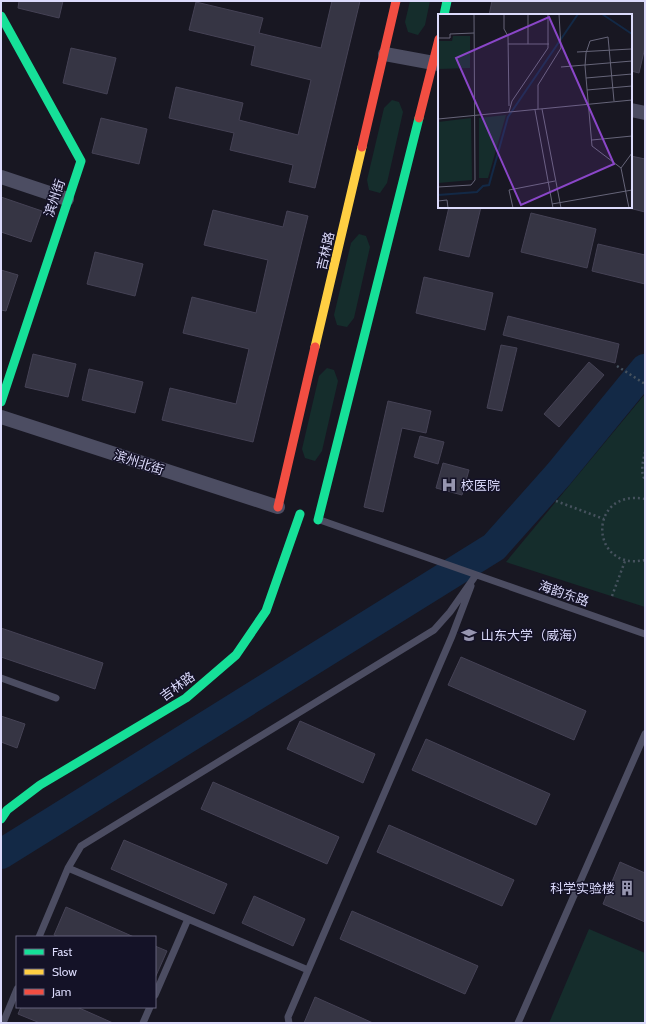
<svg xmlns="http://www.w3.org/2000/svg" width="646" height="1024" font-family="Cabin,'Noto Sans SC',sans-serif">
  <rect width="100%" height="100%" fill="#181722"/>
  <path fill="#152d2c" d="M410,1H430L425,25L418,35L408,32L405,22Z
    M392,100L399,102L403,112L387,183L380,193L369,190L367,180L384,108Z
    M359,234L366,236L370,247L354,318L347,327L337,325L334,315L351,243Z
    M327,368L334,370L338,381L322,451L315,461L305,458L302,449L319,376Z
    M645,394V607L506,562Z
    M589,929L645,953V1023H549Z"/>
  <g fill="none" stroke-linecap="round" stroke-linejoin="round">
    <path stroke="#132946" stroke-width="30" d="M1,854L494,547L559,474L645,369"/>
  </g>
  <path fill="#363544" stroke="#454255" d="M19,1H63L59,18L18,8Z
    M332,1H360L315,188L289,182L293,165L230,150L234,133L169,118L176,87L243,103L239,120L298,135L311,80L251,65L255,46L189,30L196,2L263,18L259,33L321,48Z
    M492,1H645V47L639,73L631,71V15H489Z
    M71,48L116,58L107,94L63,83Z
    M101,118L147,129L139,164L92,153Z
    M631,156L645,159V212L625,207H631Z
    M1,197L42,211L31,242L1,232Z
    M449,207H481L469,257L439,250Z
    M213,210L283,227L287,211L308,216L253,442L162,420L170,388L236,404L249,349L183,333L192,297L256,313L268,260L204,245Z
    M531,213L596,229L587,268L521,252Z
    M598,244L645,255V284L592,271Z
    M95,252L143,264L135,296L87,284Z
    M1,270L18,275L6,311L1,310Z
    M424,277L493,293L485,330L416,313Z
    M508,316L619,344L615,363L503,335Z
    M501,345L517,348L502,411L487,408Z
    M33,354L76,364L68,397L25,387Z
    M589,362L604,375L559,427L544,414Z
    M89,369L143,382L135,413L82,400Z
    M388,401L431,411L426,433L402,428L383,512L364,507Z
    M420,436L444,442L438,464L414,457Z
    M443,463L469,470L462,495L436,488Z
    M1,628L103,663L95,689L1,657Z
    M461,657L586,711L574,740L448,685Z
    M1,716L25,724L17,748L1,742Z
    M300,721L375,754L363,783L287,749Z
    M426,739L550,794L536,825L412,770Z
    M213,782L339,837L327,864L201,809Z
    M389,825L514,880L502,906L377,852Z
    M124,840L227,884L214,914L111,869Z
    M620,862L645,873V922L603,904Z
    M254,896L305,919L293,946L242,923Z
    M66,907L134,937H59L54,935Z
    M352,911L478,966L465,994L340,939Z
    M155,946L167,951L155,978Z
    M315,997L373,1023H304Z
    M21,1007H77L113,1023H40L18,1014Z"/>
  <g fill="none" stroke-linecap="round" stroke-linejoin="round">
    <path stroke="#46525e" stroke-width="2.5" stroke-dasharray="2 3" stroke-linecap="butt" d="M617,366L645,384
      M645,452C643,461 640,472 645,480
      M645,499C587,488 589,572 645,560
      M556,501L604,519
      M612,596L625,561"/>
    <path stroke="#4c4d62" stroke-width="7" d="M320,520L645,634
      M1,678L56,698
      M68,868L308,970
      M39,937L68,868L81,846L434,630L450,612L476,575
      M155,995L188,919
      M3,1023L17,989
      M143,1023L150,1007
      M289,1023L288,1017L452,636L471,586
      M518,1023L645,734"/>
    <path stroke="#4c4d62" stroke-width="14" d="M385,54L439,64
      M631,110L645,113
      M1,177L67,199
      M1,417L278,507"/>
    <path stroke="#16e098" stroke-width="9" d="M444,15L447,1
      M1,16L81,161L1,402
      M318,520L419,118
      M1,819L7,810L40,785L186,698L236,655L266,611L300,514"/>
    <path stroke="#ffcf43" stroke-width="9" d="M315,347L362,147"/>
    <path stroke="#f24e42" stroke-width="9" d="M419,118L439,39
      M362,147L396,1
      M278,507L315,347"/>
  </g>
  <defs>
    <g id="hospital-bare" transform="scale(1.2)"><path d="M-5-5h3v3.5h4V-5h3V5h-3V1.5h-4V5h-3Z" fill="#9796b0" stroke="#141227" stroke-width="2.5" paint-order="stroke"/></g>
    <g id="university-bare" transform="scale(1.2)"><path d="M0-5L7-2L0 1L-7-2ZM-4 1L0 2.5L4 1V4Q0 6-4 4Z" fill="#9796b0" stroke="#141227" stroke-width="2.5" paint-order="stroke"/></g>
    <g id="building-bare" transform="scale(1.2)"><path d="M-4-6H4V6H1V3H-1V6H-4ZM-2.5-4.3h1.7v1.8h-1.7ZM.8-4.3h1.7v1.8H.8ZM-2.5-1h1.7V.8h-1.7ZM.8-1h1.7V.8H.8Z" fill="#9796b0" stroke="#141227" stroke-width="2.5" paint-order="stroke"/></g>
  </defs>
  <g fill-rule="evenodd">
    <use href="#hospital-bare" x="449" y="485"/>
    <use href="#university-bare" x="469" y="635"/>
    <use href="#building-bare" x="627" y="888"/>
  </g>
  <g text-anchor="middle" stroke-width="3" stroke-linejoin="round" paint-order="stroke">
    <g font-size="13" fill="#dcdbfc" stroke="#141227">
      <text transform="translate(54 198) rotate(-71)" y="5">滨州街</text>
      <text transform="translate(325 251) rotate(-77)" y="5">吉林路</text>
      <text transform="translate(139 462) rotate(18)" y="5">滨州北街</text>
      <text transform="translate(564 593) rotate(19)" y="5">海韵东路</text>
      <text transform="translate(177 686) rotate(-36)" y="5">吉林路</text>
    </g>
    <g font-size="13" fill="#dcdbfc" stroke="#141227" text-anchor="start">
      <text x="461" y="490">校医院</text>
      <text x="481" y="640">山东大学（威海）</text>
      <text x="615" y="893" text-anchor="end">科学实验楼</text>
    </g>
  </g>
  <g transform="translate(438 14)">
    <rect width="194" height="194" fill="#181722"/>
    <path d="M15,22H32V54L0,55V27H14ZM68,101L50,164H41V104ZM33,104L34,166L0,169V108Z" fill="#152d2c"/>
    <path fill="none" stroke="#132946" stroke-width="2" d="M164,0L194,20M0,181L39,178L45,172L51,171L70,103L140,0"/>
    <path fill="none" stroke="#666579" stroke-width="1" d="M66,0V15L70,22L71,92M90,0V30M0,24H12V20L36,19M70,30H111M139,38L193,35M123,53L194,47M148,64L194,60M149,76L194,72M176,87L170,23L152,27L148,39L147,52L154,132L183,154L191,194M100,95V71L123,34L121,0M104,95L123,194M97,96L115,194M71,98L74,87L110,34V0M0,105L194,86M154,126L194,122M183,154L194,139M0,173L33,171L37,166L36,0M0,187L9,186L10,194M114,190L194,176M75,194L71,176L117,167"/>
    <path fill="#8a46c8" fill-opacity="0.15" stroke="#8a46c8" stroke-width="2" d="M111,3L176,150L83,191L18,44Z"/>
    <rect width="194" height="194" fill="none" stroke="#dcdbfc" stroke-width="2"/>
  </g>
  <rect width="646" height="1024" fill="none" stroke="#dcdbfc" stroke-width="4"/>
  <rect x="16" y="936" width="140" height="72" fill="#141227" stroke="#64627c"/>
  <rect x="24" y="949" width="20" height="6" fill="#16e098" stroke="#64627c"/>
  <text x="52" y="956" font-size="12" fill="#dcdbfc">Fast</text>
  <rect x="24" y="969" width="20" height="6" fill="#ffcf43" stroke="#64627c"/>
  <text x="52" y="976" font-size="12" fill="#dcdbfc">Slow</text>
  <rect x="24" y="989" width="20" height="6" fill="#f24e42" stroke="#64627c"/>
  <text x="52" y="996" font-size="12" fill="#dcdbfc">Jam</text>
</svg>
